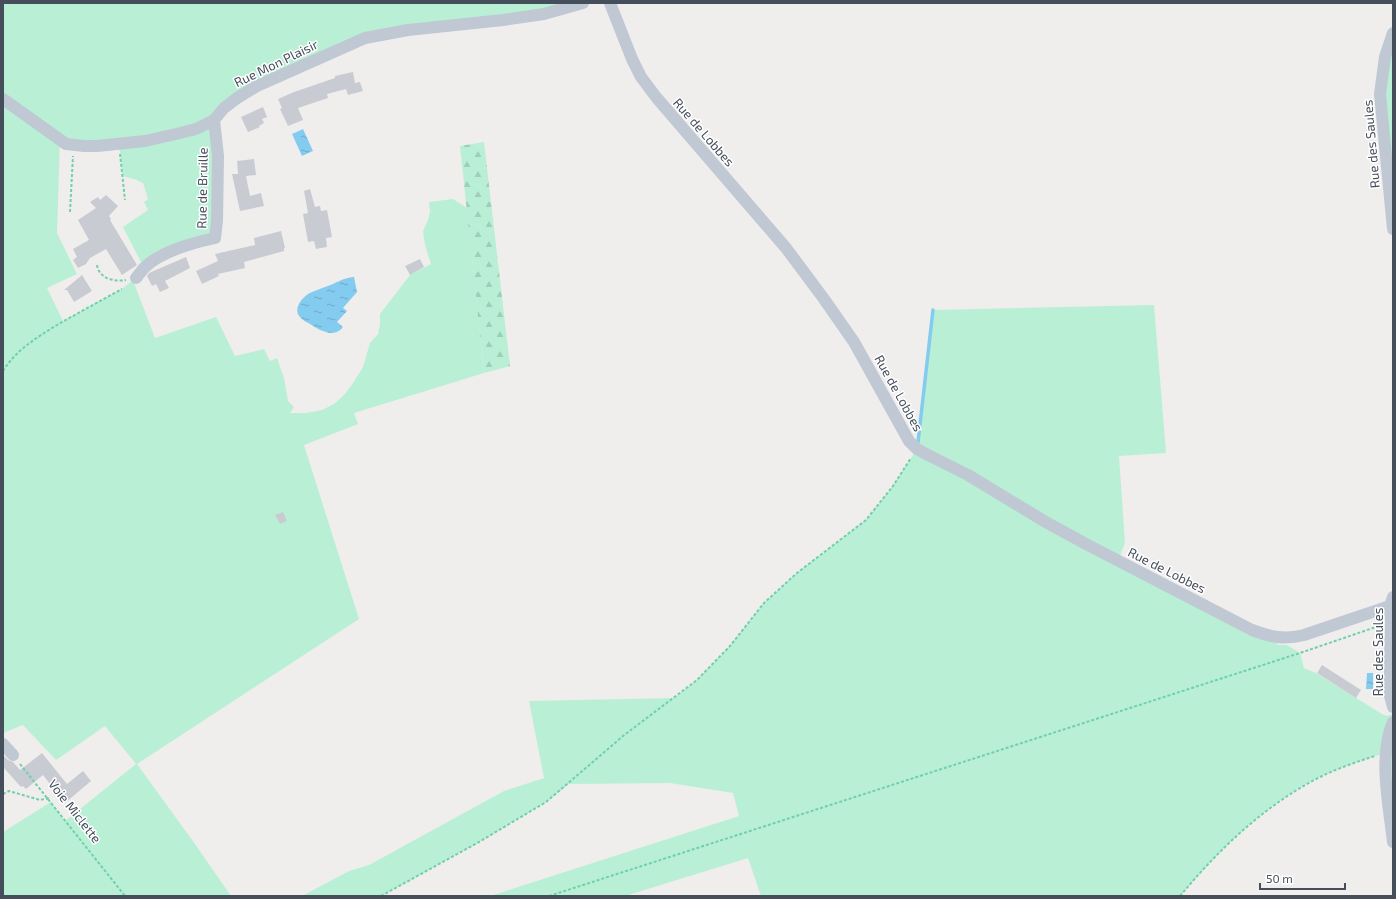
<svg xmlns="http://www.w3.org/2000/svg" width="1396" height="899" font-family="'Exo 2',sans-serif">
  <defs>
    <pattern id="forest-firs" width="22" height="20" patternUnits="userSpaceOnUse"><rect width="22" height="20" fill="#b9f0d5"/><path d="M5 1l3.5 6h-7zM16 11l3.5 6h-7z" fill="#a0cfb9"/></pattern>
    <pattern id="water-ripples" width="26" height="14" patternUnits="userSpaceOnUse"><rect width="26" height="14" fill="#84ccef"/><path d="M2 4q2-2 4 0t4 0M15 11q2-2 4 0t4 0" fill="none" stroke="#6ea8c5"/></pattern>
  </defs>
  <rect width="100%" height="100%" fill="#f0eded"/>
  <path fill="#b9f0d5" d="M3,3H565L566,9L384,34L287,73L214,120L215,238L144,268L123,227L148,210L144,202L148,199L143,183L137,180L123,176L119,145L60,140L57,233L77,274L47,288L63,321L122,289L132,281L134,283L155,338L216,317L235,356L264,349L270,361L277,358L284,378L288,401L294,407L290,413H306L322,410L334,404L345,394L353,383L363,367L370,343L378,334L380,324V314L410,275L431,264L425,245L423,231L428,220L430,212L429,202L453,199L467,208L484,373L354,413L358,424L304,445L359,619L137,764L195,844L231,896H3V832L51,802L65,821L136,764L105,726L56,760L23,725L3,733Z
    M1393,33V155L1385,154L1380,94Z
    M1154,305L1166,453L1119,456L1125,543L1118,561L1278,638L1277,645H1287L1300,653L1304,668L1316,673L1382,714L1387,716L1393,714V842L1385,753C1363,760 1340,767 1319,777C1265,803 1219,851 1180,896H761L748,858L625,896H490L739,816L733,793L670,783L569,784L546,802L479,842L381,896H302L349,871L369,865L504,791L544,778L529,701L674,698L697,680L730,646L764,603L797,573L866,520L893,486L917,449L933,310Z"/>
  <path fill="url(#forest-firs)" d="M484,142L510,366L484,373L460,146Z"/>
  <path fill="url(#water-ripples)" d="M303,129L313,151L302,156L292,134Z
    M354,277L357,292L343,308L347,311L337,322L343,327C334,339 319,330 310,324C307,322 302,320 300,317C293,309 301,299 308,294C313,291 320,289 325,287C337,283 342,278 354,277Z
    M1367,673H1373V689H1366Z"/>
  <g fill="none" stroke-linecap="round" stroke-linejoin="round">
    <path stroke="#84ccef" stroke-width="3.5" d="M918,442L933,310"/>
  </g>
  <path fill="#c9cbd3" d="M353,72L355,83L360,82L363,91L348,95L346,89L327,94L328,98L298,108L303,120L288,126L280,109L282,108L278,99L294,92L335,78V76Z
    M263,107L267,117L262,119L264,123L259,126L260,127L248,132L241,117Z
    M254,159L256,175L246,176L250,196L261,193L264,206L240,211L232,174H238L237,161Z
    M310,189L315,207L320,206L321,211L327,210L332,237L326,238L327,247L316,249L314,241L308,242L303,214L308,213L304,191Z
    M106,195L118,206L109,216L111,219L110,220L137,265L122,275L106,249L90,258L86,264L78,268L73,260L77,257L73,249L89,240L78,220L96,208L90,202L98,197L100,200Z
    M281,231L285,248H284V251L244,262L245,268L218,274L219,276L202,284L196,271L218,261L215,254L255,245L254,238Z
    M186,257L190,268L165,281L169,288L160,292L156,284L152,286L147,276L149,273Z
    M420,259L424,267L410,275L405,266Z
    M82,275L92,291L74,302L67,290H64Z
    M283,512L287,521L280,524L275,515Z
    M1322,665L1361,690L1356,698L1317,673Z
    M42,753L67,784L83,771L91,781L65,803L43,775L26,789L23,786L21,787L3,767V755L8,760L13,762L20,770Z"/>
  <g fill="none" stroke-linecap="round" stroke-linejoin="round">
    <path stroke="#70cfac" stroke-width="2" stroke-dasharray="3 2" stroke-linecap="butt" d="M120,154L125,200
      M70,212L73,156
      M97,265C99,279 115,282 126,280
      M3,371C16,350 36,338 57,325C78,313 100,301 122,289
      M20,764L125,896
      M3,794L9,791L40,800L49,798
      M381,896L479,842L546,802L623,736L697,680L730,646L764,603L797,573L866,520L893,486L911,458
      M549,896L1300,653L1379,626
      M1180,896C1219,849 1264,806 1318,778C1336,769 1356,762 1375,756"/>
    <path stroke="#c0c8d3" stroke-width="12" d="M610,3L632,59L641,77L656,97L786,248L824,299L854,342L909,441L917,449L928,455L968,475L1044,521L1084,543L1252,630C1271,637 1284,640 1304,635L1390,606
      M1393,33L1385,57L1380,94L1393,229
      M3,99L66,144L84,146H97L145,141L176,134L196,129L214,120L224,108L237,98L257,86L365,38L408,30L503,20L544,14L583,3
      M136,278C139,275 141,271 144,268C161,251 192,243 215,238L217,221L218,156L214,120
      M1393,597L1390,606L1391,622L1390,657V696L1393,707
      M1393,722C1378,755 1389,806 1393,842
      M3,744L13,755"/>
  </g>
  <g text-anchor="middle" stroke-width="3" stroke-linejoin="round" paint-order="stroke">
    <g font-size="13" fill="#454e5b" stroke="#fff">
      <text transform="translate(276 63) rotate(-26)" y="5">Rue Mon Plaisir</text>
      <text transform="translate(704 132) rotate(49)" y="5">Rue de Lobbes</text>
      <text transform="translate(1371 144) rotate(-95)" y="5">Rue des Saules</text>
      <text transform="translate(202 188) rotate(-89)" y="5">Rue de Bruille</text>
      <text transform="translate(899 393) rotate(61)" y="5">Rue de Lobbes</text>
      <text transform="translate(1167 570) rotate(27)" y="5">Rue de Lobbes</text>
      <text transform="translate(1378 652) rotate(-90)" y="5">Rue des Saules</text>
      <text transform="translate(75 811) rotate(52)" y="5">Voie Miclette</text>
    </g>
  </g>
  <rect width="1396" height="899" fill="none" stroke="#454e5b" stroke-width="8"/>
  <path d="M1260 883v6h85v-6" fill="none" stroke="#454e5b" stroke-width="2"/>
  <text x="1266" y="883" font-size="12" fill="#454e5b" stroke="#ffffff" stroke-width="3" paint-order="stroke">50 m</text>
</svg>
